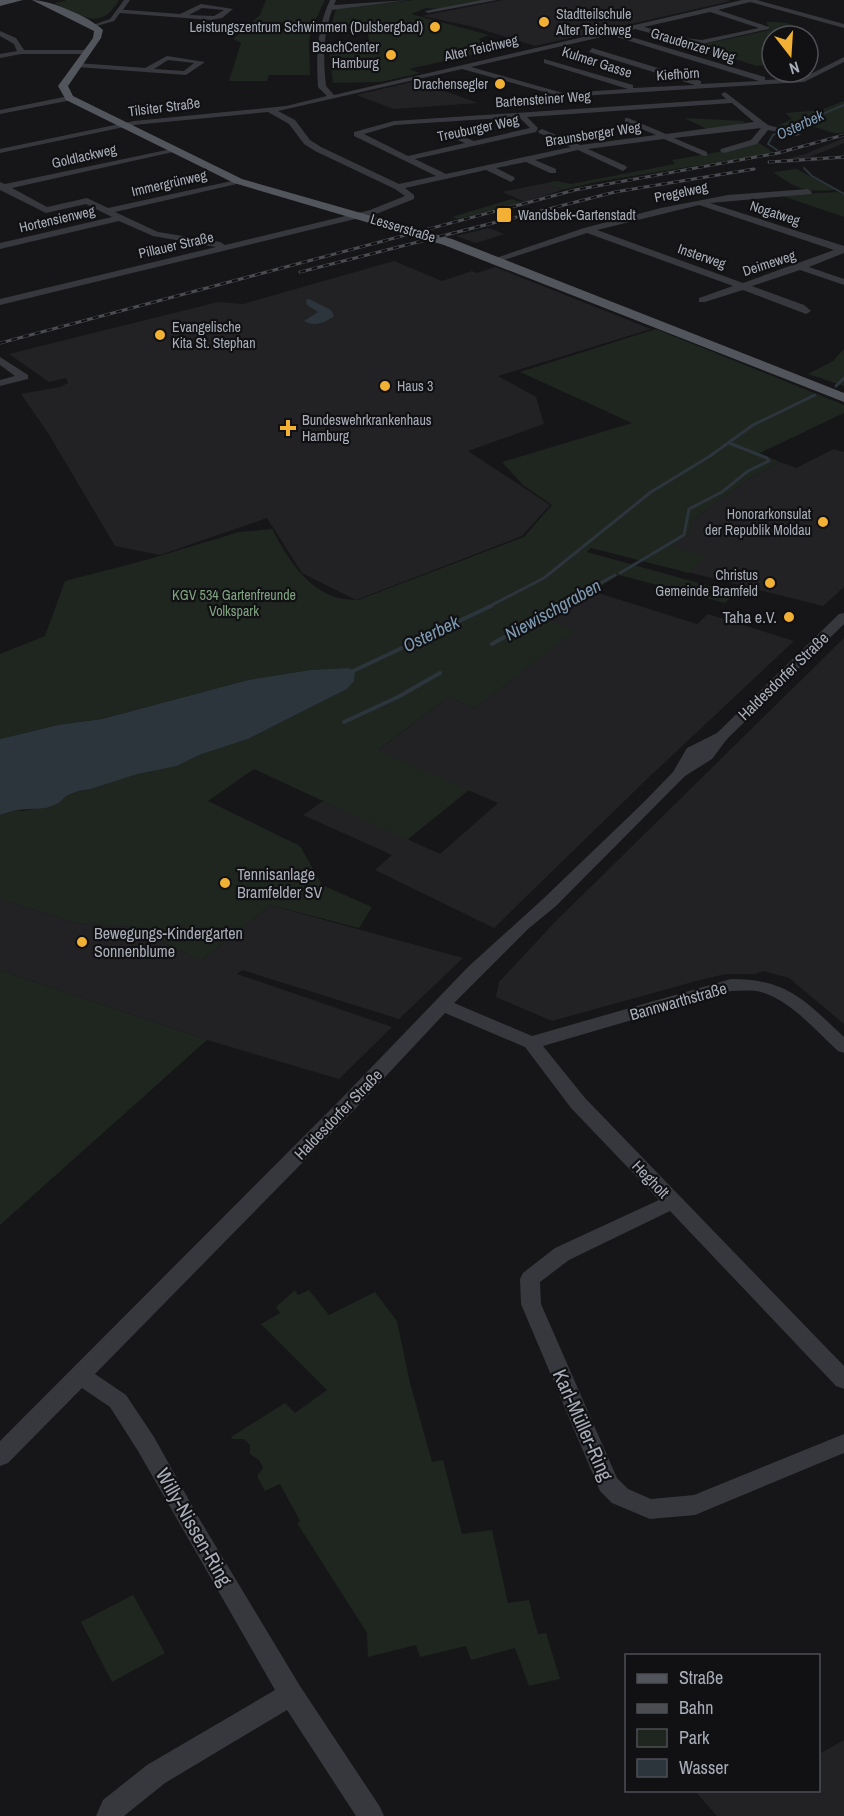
<svg xmlns="http://www.w3.org/2000/svg" width="844" height="1816" font-family="'Archivo Narrow',sans-serif">
  <rect width="100%" height="100%" fill="#161618"/>
  <path fill="#222225" d="M503,0H726L731,1L535,46L474,27L422,16Z
    M416,81L478,103L394,109L356,95Z
    M844,138V143L838,146L809,157L844,156V159L788,163L783,160L805,154Z
    M546,183L562,190L525,202L502,192Z
    M489,228L504,234L476,243L456,236Z
    M394,261L442,281L472,271L477,273L495,267L651,329L498,376L536,397L544,424L468,451L550,505L522,536L356,600L302,573L267,518L160,555L115,546L48,433L21,394L60,387L68,383L66,378L49,382L9,354L218,302L243,304Z
    M834,449L844,452V587L823,606L644,561L689,534L692,520L747,480L780,462L796,468Z
    M592,591L697,624L708,614L794,641L648,778L494,928L375,870L392,855L303,815L323,801L440,854L498,803L377,751L448,697L475,708L574,631L545,621Z
    M844,638V1024L789,978L763,971L755,974H726L700,980L552,1021L496,997L499,982L555,922Z
    M0,899L76,923L133,927L201,961L270,905L463,958L399,1019L242,970L237,974L392,1027L339,1079L207,1040L0,970Z
    M844,1740V1816H717L695,1791L818,1790L819,1754Z"/>
  <path fill="#1e261f" d="M64,0H119C100,33 82,15 54,3L66,1Z
    M266,0H325L314,23L282,22L279,30H304L307,24H313L309,40L310,75H269L267,81H229L241,43L233,39L260,15Z
    M414,0H490L438,9L426,8L411,14L489,35L478,39L503,48L409,69L420,73L381,82L333,83L329,50L370,49L367,28L333,30V35H331L332,30H330L336,9Z
    M766,22C784,22 797,22 809,37L772,36V65L757,66L695,46L770,30Z
    M844,101V132C833,137 819,125 806,126C792,127 792,130 777,126L792,119L785,113L821,110Z
    M684,118L746,121L739,125L707,129Z
    M759,143L774,153L596,182L562,190L546,183L557,181L571,184L675,164L672,160L741,148Z
    M797,169L836,190C805,192 798,190 773,172Z
    M838,192L844,195V217L779,195Z
    M512,199L522,203L458,219L452,217Z
    M656,329L844,405V413L760,453L780,462L747,480L692,520L689,534L671,547L706,556L689,573L591,548L587,552L735,593L725,603L619,575L546,620L575,631L475,708L448,697L378,750L469,790L407,840L254,769L208,801L300,846L322,885L372,907L359,928L270,905L201,961L133,927L76,923L0,899V815L16,810L24,811L59,803L66,796L78,791L91,789L137,773L177,766L199,755L248,739L347,689L348,668L310,670L248,680L102,719L58,725L0,739V654L45,636L65,581L146,560L239,532L272,529C291,564 313,601 358,600L524,537L552,505L523,485L502,462L632,423L520,372Z
    M844,349V386L808,374L833,361Z
    M0,970L207,1040L0,1225Z
    M295,1290L298,1295L309,1290L329,1315L375,1292L397,1321L410,1383L432,1462L443,1460L462,1534L492,1530L508,1603L529,1600L538,1634L546,1633L560,1679L529,1686L515,1648L471,1660L466,1646L420,1657L416,1645L368,1657L367,1633L297,1523L300,1521L280,1484L265,1491L257,1476L263,1468L259,1460L250,1454V1445L244,1439H232L231,1437L285,1403L295,1413L327,1390L261,1324L280,1313L276,1307Z
    M133,1595L165,1653L112,1682L81,1622Z"/>
  <path fill="#2c353c" d="M309,299L331,310L334,316C325,323 314,327 304,321L318,312L307,305L306,300Z
    M348,668L355,671L354,681L347,689L248,739L199,755L177,766L137,774L91,789L78,791L66,796L59,803L46,808L16,810L0,815V739L58,725L102,719L248,680L310,670Z"/>
  <g fill="none" stroke-linecap="round" stroke-linejoin="round">
    <path stroke="#2c353c" stroke-width="2" d="M777,150L768,144L773,135L844,105
      M804,168L812,176L844,194"/>
    <path stroke="#2c353c" stroke-width="3" d="M836,386L844,378
      M620,573L684,535L689,509L722,492L748,471L769,461L767,458L729,443
      M488,607L544,578L651,492L710,456L753,425L815,395
      M557,607L615,575"/>
    <path stroke="#2c353c" stroke-width="4" d="M492,644L560,606
      M351,672L491,606
      M344,722L398,697L440,673"/>
    <path fill="#37383d" fill-rule="evenodd" d="M124,0H130L123,10H127L180,14L201,4L233,9L222,18L211,20L120,13L114,21L93,27V25L110,19ZM202,8L224,10L214,16L189,15Z
      M330,0H336L334,5L409,0L332,10C323,35 323,60 326,86L334,95L742,0H757L844,24V28L750,2L718,10L769,27V29L702,44L684,42L635,29L618,33L765,77V80L803,78L844,57V62L804,82L563,97L462,69L278,111L295,120L310,140L321,147L399,184L436,176L354,136V132L394,121L726,99L721,94L725,92L768,125L801,134L797,136L768,130L757,144L724,153L720,151L721,149L751,140L761,128L674,138L707,152V156H704L664,139L588,149L626,166L627,168L623,171L578,150L535,160L556,169V173H550L526,162L496,168L514,177L515,179L511,182L486,170L405,188L414,195V199L376,214L0,305V299L216,247L153,236L119,221L0,249V243L112,217L86,204L46,213L0,190V182L5,184L176,148L177,150L173,152L12,188L47,207L87,198L108,208L241,179V183L115,212L158,232L220,242L225,245L370,210L405,196L395,189L315,151L304,144L289,124L268,112L134,125L0,153V149L134,121L286,106L327,96L318,87C316,56 317,28 330,0ZM710,12L759,28L702,40L684,38L644,27ZM610,35L759,81L701,84V81L592,48L589,52L695,85L633,88V85L544,59V63L628,89L563,93L471,67ZM732,103L754,122L666,134L628,118H625V122L656,135L580,145L542,129L538,131L539,133L571,147L446,174L415,159L536,132L538,128L527,117ZM519,117L530,128L474,141L443,129L439,131L440,133L465,143L408,156L364,134L395,125Z
      M482,0H497L428,13L425,11Z
      M0,31L16,38L24,50H86L90,52L86,54H21L0,58V54L17,51L14,44L0,36Z
      M167,56L205,62L186,75L77,67L73,65L77,63L145,68ZM168,60L194,63L184,71L154,69Z
      M69,96L73,98L72,100L0,114V110Z
      M808,189L812,192L811,194L710,203L844,246V253L809,267L844,279V285L800,270L752,286L804,305L811,311L806,314L743,290L705,302H699V298L733,286L587,233L498,262L490,260L584,228L661,208L728,195ZM699,205L834,250L743,283L597,230Z
      M0,357L28,375V379L0,386V380L15,376L0,365Z
      M844,613V624L727,739L712,759L685,776L556,906L528,929L454,1003L532,1036L731,979C788,979 805,1001 844,1037V1053L838,1051C816,1031 793,1003 764,993C754,989 742,991 731,991L543,1046L585,1098L844,1366V1389L836,1386L670,1211L569,1260L540,1282L541,1304L617,1478L628,1489L651,1499L694,1495L844,1434V1453L695,1515L650,1519L612,1503L600,1491L521,1304L520,1279L523,1273L555,1248L659,1200L571,1108L525,1047L445,1013L356,1108L95,1374L126,1395L154,1437L200,1520L300,1686L380,1807L384,1816H356L287,1710L165,1783L124,1816H96L103,1800L147,1765L275,1690L138,1451L110,1407L82,1388L8,1463L0,1466V1441L342,1098L468,967L544,898L643,803L673,772L687,748L717,733L839,614Z"/>
    <path fill="#53555c" fill-rule="evenodd" d="M0,0H23L0,6Z
      M32,0C50,0 90,17 103,30L101,38L68,86L73,96L242,179L452,239L844,393V402L444,245L234,183L66,100L58,86L93,38L94,31Z"/>
    <g stroke="#4a4c52" stroke-width="3">
      <path id="rail" d="M769,162L844,157
        M300,272L615,192L754,169
        M0,343L575,190L778,153L844,135"/>
    </g>
    <use href="#rail" stroke="#111113" stroke-width="2" stroke-dasharray="6" stroke-linecap="butt"/>
  </g>
  <g fill="#f2b134" stroke="#111113" stroke-width="2">
    <circle cx="544" cy="22" r="6"/>
    <circle cx="435" cy="27" r="6"/>
    <circle cx="391" cy="55" r="6"/>
    <circle cx="500" cy="84" r="6"/>
    <rect x="496" y="207" width="16" height="16" rx="3"/>
    <circle cx="160" cy="335" r="6"/>
    <circle cx="385" cy="386" r="6"/>
    <path d="M285 419h6v6h6v6h-6v6h-6v-6h-6v-6h6z"/>
    <circle cx="823" cy="522" r="6"/>
    <circle cx="770" cy="583" r="6"/>
    <circle cx="789" cy="617" r="6"/>
    <circle cx="225" cy="883" r="6"/>
    <circle cx="82" cy="942" r="6"/>
  </g>
  <g text-anchor="middle" stroke-width="4.5" stroke-linejoin="round" paint-order="stroke">
    <g font-size="14" fill="#a8adb8" stroke="#111113" text-anchor="start">
      <text x="556" y="19">Stadtteilschule<tspan x="556" dy="16">Alter Teichweg</tspan></text>
      <text x="423" y="32" text-anchor="end">Leistungszentrum Schwimmen (Dulsbergbad)</text>
      <text x="379" y="52" text-anchor="end">BeachCenter<tspan x="379" dy="16">Hamburg</tspan></text>
      <text x="488" y="89" text-anchor="end">Drachensegler</text>
      <text x="518" y="220">Wandsbek-Gartenstadt</text>
      <text x="172" y="332">Evangelische<tspan x="172" dy="16">Kita St. Stephan</tspan></text>
      <text x="397" y="391">Haus 3</text>
      <text x="302" y="425">Bundeswehrkrankenhaus<tspan x="302" dy="16">Hamburg</tspan></text>
      <text x="811" y="519" text-anchor="end">Honorarkonsulat<tspan x="811" dy="16">der Republik Moldau</tspan></text>
      <text x="758" y="580" text-anchor="end">Christus<tspan x="758" dy="16">Gemeinde Bramfeld</tspan></text>
    </g>
    <g font-size="14" fill="#a8adb8" stroke="#111113">
      <text transform="translate(693 45) rotate(17)" y="5">Graudenzer Weg</text>
      <text transform="translate(481 48) rotate(-13)" y="5">Alter Teichweg</text>
      <text transform="translate(597 62) rotate(18)" y="5">Kulmer Gasse</text>
      <text transform="translate(678 74) rotate(-4)" y="5">Kiefhörn</text>
      <text transform="translate(543 99) rotate(-4)" y="5">Bartensteiner Weg</text>
      <text transform="translate(164 107) rotate(-7)" y="5">Tilsiter Straße</text>
      <text transform="translate(478 128) rotate(-12)" y="5">Treuburger Weg</text>
      <text transform="translate(593 134) rotate(-9)" y="5">Braunsberger Weg</text>
      <text transform="translate(84 156) rotate(-13)" y="5">Goldlackweg</text>
      <text transform="translate(169 183) rotate(-13)" y="5">Immergrünweg</text>
      <text transform="translate(681 192) rotate(-12)" y="5">Pregelweg</text>
      <text transform="translate(775 213) rotate(18)" y="5">Nogatweg</text>
      <text transform="translate(57 219) rotate(-13)" y="5">Hortensienweg</text>
      <text transform="translate(403 228) rotate(17)" y="5">Lesserstraße</text>
      <text transform="translate(176 245) rotate(-13)" y="5">Pillauer Straße</text>
      <text transform="translate(702 256) rotate(19)" y="5">Insterweg</text>
      <text transform="translate(769 263) rotate(-18)" y="5">Deimeweg</text>
    </g>
    <g font-size="14" fill="#7fa381" stroke="#111113">
      <text x="234" y="600">KGV 534 Gartenfreunde<tspan x="234" dy="16">Volkspark</tspan></text>
    </g>
    <g font-size="15" font-style="italic" fill="#7f9bb3" stroke="#111113">
      <text transform="translate(800 125) rotate(-25)" y="5">Osterbek</text>
    </g>
    <g font-size="16" fill="#a8adb8" stroke="#111113" text-anchor="start">
      <text x="777" y="623" text-anchor="end">Taha e.V.</text>
      <text x="237" y="880">Tennisanlage<tspan x="237" dy="18">Bramfelder SV</tspan></text>
      <text x="94" y="939">Bewegungs-Kindergarten<tspan x="94" dy="18">Sonnenblume</tspan></text>
    </g>
    <g font-size="16" fill="#a8adb8" stroke="#111113">
      <text transform="translate(783 676) rotate(-44)" y="6">Haldesdorfer Straße</text>
      <text transform="translate(678 1001) rotate(-16)" y="6">Bannwarthstraße</text>
      <text transform="translate(338 1114) rotate(-46)" y="6">Haldesdorfer Straße</text>
      <text transform="translate(651 1179) rotate(46)" y="6">Hegholt</text>
    </g>
    <g font-size="18" font-style="italic" fill="#7f9bb3" stroke="#111113">
      <text transform="translate(553 610) rotate(-29)" y="6">Niewischgraben</text>
      <text transform="translate(431 634) rotate(-26)" y="6">Osterbek</text>
    </g>
    <g font-size="20" fill="#a8adb8" stroke="#111113">
      <text transform="translate(583 1425) rotate(66)" y="7">Karl-Müller-Ring</text>
      <text transform="translate(194 1527) rotate(60)" y="7">Willy-Nissen-Ring</text>
    </g>
  </g>
  <rect x="625" y="1654" width="195" height="138" fill="#111113" stroke="#4d4f55" stroke-width="1.5"/>
  <rect x="637" y="1674" width="30" height="9" fill="#53555c" stroke="#4d4f55" stroke-width="1.5"/>
  <text x="679" y="1684" font-size="18" fill="#a8adb8">Straße</text>
  <rect x="637" y="1704" width="30" height="9" fill="#4a4c52" stroke="#4d4f55" stroke-width="1.5"/>
  <text x="679" y="1714" font-size="18" fill="#a8adb8">Bahn</text>
  <rect x="637" y="1729" width="30" height="18" fill="#1e261f" stroke="#4d4f55" stroke-width="1.5"/>
  <text x="679" y="1744" font-size="18" fill="#a8adb8">Park</text>
  <rect x="637" y="1759" width="30" height="18" fill="#2c353c" stroke="#4d4f55" stroke-width="1.5"/>
  <text x="679" y="1774" font-size="18" fill="#a8adb8">Wasser</text>
  <g transform="translate(790 54) rotate(163)"><circle r="28" fill="#111113" stroke="#4d4f55" stroke-width="1.5"/>
  <path d="M0-4.5L10 22L0 15L-10 22Z" fill="#f2b134"/>
  <text y="-9" font-size="16" font-weight="bold" text-anchor="middle" fill="#a8adb8">N</text>
  </g>
</svg>
